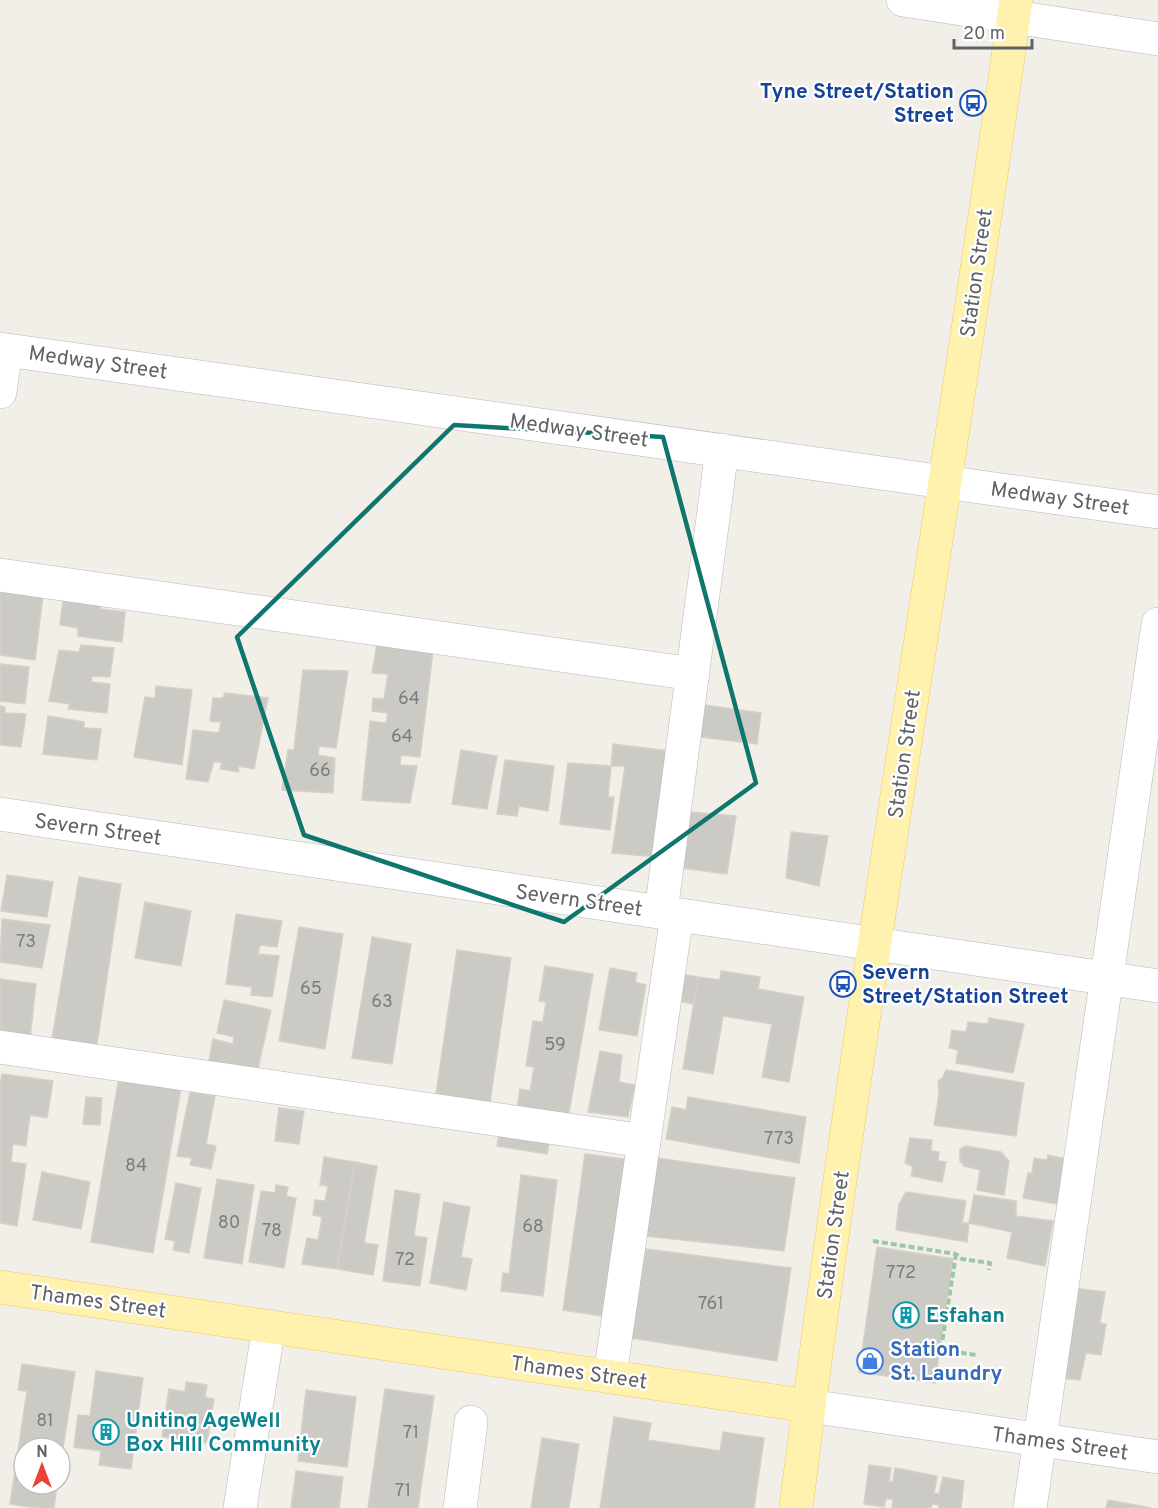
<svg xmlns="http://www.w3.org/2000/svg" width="1158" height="1508" font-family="Overpass,sans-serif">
  <rect width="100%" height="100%" fill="#f1efe8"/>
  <path fill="#cccac5" stroke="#d6d1c6" stroke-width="1.5" d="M0,592L43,595L35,660L0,655Z
    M63,600L101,604L100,609L125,612L122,642L78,636V628L60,625Z
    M377,644L433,651L420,757L401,755L400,765L417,766L410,803L362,800L370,721L386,723L388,713L372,711L373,698L384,699L388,674L372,673Z
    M81,645L114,648L110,677L92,676L91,682L110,684L107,713L68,709L70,704L49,701L59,650L79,652Z
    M0,664L29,667L25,704L0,701Z
    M303,670L348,671L336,748L319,746L318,755L335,758L333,793L282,790L288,750H294Z
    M156,686L192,690L182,765L134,757L145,697L155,698Z
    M225,693L268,698L254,769L238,766L239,772L220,769L222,763L214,761L208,782L186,779L193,730L219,733L221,722L210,721L213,698H223Z
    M698,704L761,713L757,744L693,736Z
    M0,706L5,707V713L26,714L21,747L0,745Z
    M48,716L84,722V728L101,729L97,760L43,754Z
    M613,744L670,751L657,857L612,853L625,766H611Z
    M461,750L497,756L487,809L452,804Z
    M505,760L554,766L548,811L519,806L517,816L497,814Z
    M568,763L611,766L608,797H614L610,830L560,824Z
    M689,812L736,816L727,874L682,868Z
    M791,832L828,836L819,886L786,878Z
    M7,875L53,882L47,917L1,911Z
    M79,877L121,884L96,1051L51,1045Z
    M145,902L191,911L181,966L135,958Z
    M236,914L282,921L277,947L260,945L258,954L279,956L272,997L251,995L252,987L226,984Z
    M2,919L50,925L42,968L0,962Z
    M299,927L343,934L325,1049L279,1041Z
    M372,937L411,944L392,1064L352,1058Z
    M457,950L511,958L489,1109L435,1101Z
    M545,966L593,974L568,1119L517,1110L520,1089L530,1091L534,1067L526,1066L533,1021L543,1022L546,1002L539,1001Z
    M610,968L637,973L635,982L646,985L637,1036L599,1030Z
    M721,971L760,977L758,989L804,997L789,1082L762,1077L772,1024L723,1016L713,1074L683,1069L698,977L720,980Z
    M677,973L698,977L694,1004L673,1000Z
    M0,979L36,984L30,1039L0,1034Z
    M224,1000L271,1010L257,1073L208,1067L213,1039L233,1044L234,1037L217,1033Z
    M989,1018L1024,1024L1013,1073L956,1063L958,1050L949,1048L952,1030L966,1032L968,1022L988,1024Z
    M600,1051L622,1055L619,1082L635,1085L628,1117L588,1112Z
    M946,1070L1024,1083L1016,1136L934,1125L939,1094L938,1081L943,1077Z
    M2,1074L53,1081L47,1118L30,1115L26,1146L13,1144L11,1162L26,1164L17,1226L0,1223V1086Z
    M119,1077L181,1088L153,1253L91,1242Z
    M190,1092L215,1096L206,1144L216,1146L211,1169L190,1165L192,1158L177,1156Z
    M86,1097L102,1098L100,1125L83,1124Z
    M688,1097L806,1117L799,1163L666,1139L672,1107L686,1110Z
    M279,1108L304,1111L299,1144L275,1141Z
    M500,1129L550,1138L547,1154L497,1146Z
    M910,1138L932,1140L931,1151L939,1152L938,1161L946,1162L942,1182L911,1176L913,1167L905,1163Z
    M966,1146L1001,1152L1009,1161L1004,1195L977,1190L980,1170L964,1166L960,1161V1149Z
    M585,1154L631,1160L609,1317L563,1310Z
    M1048,1155L1070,1160L1063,1205L1023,1198L1028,1173H1032L1034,1158L1047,1160Z
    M324,1157L355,1162L337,1269L302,1264L307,1238L318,1240L322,1217L313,1215L315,1200L325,1201L328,1186L320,1185Z
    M657,1158L795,1178L784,1251L646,1236Z
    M355,1162L377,1166L364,1243L378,1245L373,1275L337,1269Z
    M42,1172L90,1182L81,1229L33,1220Z
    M521,1175L557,1180L543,1296L501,1291L503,1273L509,1274Z
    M217,1179L254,1185L242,1264L204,1258Z
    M176,1183L201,1188L189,1253L173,1250L175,1241L165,1239Z
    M276,1185L288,1187L286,1196L296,1198L284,1268L249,1262L261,1191L275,1193Z
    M395,1190L420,1194L414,1236L427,1238L420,1286L383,1281Z
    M906,1192L966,1201L962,1223H969L967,1242L896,1230L899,1204Z
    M974,1195L1016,1201V1216L1053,1221L1045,1266L1007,1258L1012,1232L969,1223Z
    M444,1202L470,1207L461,1257L472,1259L466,1290L430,1283Z
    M877,1247L953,1259L935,1383L859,1372Z
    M646,1249L791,1268L777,1361L631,1338Z
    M1072,1288L1105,1292L1100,1323L1106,1324L1101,1355L1086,1353L1080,1380L1058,1378Z
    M22,1364L75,1372L60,1467V1448H24V1484H57L54,1508H37L10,1504L27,1391L18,1390Z
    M96,1371L143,1378L131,1469L99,1465L101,1451L74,1447L78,1415L90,1416Z
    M186,1382L207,1385L205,1397L214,1399L207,1443L162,1437L169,1389L185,1392Z
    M385,1389L434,1396L418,1508H368Z
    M306,1390L356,1397L347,1467L298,1461Z
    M614,1417L651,1423L648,1440L720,1451L723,1432L764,1438L754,1508H600Z
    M542,1438L579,1444L569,1508H531Z
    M869,1465L891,1468L889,1482H893L895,1468L937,1476L934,1493L939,1494L943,1477L964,1481L961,1508H939V1505L932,1504L931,1508H892L893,1499H886L884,1507L864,1504Z
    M296,1471L343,1477L339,1508H291Z
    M1108,1500L1151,1508H1106Z"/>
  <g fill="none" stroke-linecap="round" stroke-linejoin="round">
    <g stroke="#b5b8bc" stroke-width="34">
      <path id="minor" d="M903,0L1158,39
        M0,349L1158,512
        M0,392L6,350
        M0,575L693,674
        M0,814L1158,986
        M661,912L722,450
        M0,1047L644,1141L677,915
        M610,1376L644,1141
        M809,1406L1158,1457
        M240,1508L269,1326
        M460,1508L471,1422
        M1030,1508L1158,624"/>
    </g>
    <g stroke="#f2c960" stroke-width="34">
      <path id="major" d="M0,1287L809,1406
        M796,1508C859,1004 946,503 1016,0"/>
    </g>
    <path stroke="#9cc7a9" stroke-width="4" stroke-dasharray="6 3" stroke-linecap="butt" d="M873,1241L956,1254L962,1259L990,1263L989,1270
      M956,1254L941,1350L976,1355"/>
    <use href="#minor" stroke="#fff" stroke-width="33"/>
    <use href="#major" stroke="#fff2af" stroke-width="33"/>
  </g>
  <path fill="none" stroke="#0f766e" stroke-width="4.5" stroke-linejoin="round" d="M454,425L663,437L756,783L564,922L304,835L237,637Z"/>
  <defs>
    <g id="bus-ring" transform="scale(1.35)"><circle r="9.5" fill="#fff" stroke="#1a4fb4" stroke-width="1.5"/><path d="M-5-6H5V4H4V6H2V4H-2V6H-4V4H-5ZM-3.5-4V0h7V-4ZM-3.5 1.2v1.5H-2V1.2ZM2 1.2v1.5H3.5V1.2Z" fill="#1a4fb4"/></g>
    <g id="building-ring" transform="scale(1.35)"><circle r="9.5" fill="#fff" stroke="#0f9aa8" stroke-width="1.5"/><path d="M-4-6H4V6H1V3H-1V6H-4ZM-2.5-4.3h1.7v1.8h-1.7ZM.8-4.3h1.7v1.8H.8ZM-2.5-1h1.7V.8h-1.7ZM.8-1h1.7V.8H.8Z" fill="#0f9aa8"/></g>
    <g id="shop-ring" transform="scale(1.35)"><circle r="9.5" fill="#fff" stroke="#3f7fe0" stroke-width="1.5"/><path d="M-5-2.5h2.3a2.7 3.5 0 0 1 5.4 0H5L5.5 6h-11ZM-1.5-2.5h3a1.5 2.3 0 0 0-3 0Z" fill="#3f7fe0"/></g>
  </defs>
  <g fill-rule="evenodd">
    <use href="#bus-ring" x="973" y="103"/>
    <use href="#bus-ring" x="843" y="984"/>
    <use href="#building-ring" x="906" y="1315"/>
    <use href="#shop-ring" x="870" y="1361"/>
    <use href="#building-ring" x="106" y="1432"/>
  </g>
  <g text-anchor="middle" stroke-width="4.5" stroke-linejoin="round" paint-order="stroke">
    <g font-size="18" fill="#7a7d7f">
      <text x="409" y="704">64</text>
      <text x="402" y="742">64</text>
      <text x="320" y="776">66</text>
      <text x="26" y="947">73</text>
      <text x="311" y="994">65</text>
      <text x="382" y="1007">63</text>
      <text x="555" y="1050">59</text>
      <text x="779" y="1144">773</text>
      <text x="136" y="1171">84</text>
      <text x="229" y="1228">80</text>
      <text x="533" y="1232">68</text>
      <text x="272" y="1236">78</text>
      <text x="405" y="1265">72</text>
      <text x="901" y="1278">772</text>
      <text x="711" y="1309">761</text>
      <text x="45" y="1426">81</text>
      <text x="411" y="1438">71</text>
      <text x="403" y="1496">71</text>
    </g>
    <g font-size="21" font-weight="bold" fill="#164399" stroke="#fff" text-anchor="end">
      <text x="954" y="98">Tyne Street/Station<tspan x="954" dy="24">Street</tspan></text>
      <text x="862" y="979" text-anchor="start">Severn<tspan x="862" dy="24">Street/Station Street</tspan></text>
    </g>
    <g font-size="21" fill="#5f6368" stroke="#fff">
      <text transform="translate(976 273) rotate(-82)" y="7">Station Street</text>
      <text transform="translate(98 362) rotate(8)" y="7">Medway Street</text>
      <text transform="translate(579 430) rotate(8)" y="7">Medway Street</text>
      <text transform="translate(1060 498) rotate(8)" y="7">Medway Street</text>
      <text transform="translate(904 754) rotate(-82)" y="7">Station Street</text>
      <text transform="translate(98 829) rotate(8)" y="7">Severn Street</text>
      <text transform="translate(579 900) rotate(8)" y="7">Severn Street</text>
      <text transform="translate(833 1235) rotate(-82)" y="7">Station Street</text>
      <text transform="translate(98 1301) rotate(8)" y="7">Thames Street</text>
      <text transform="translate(579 1372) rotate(8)" y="7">Thames Street</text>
      <text transform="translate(1060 1443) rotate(8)" y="7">Thames Street</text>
    </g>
    <g font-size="21" font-weight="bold" fill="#0d838f" stroke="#fff" text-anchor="start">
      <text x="926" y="1322">Esfahan</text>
      <text x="126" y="1427">Uniting AgeWell<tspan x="126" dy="24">Box HIll Community</tspan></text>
    </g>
    <g font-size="21" font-weight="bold" fill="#366cbe" stroke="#fff" text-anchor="start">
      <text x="890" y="1356">Station<tspan x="890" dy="24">St. Laundry</tspan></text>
    </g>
  </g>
  <g transform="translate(42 1466)"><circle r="28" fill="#ffffff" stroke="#bfc1c3" stroke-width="1.5"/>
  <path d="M0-4.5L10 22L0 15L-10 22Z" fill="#ea4335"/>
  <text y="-9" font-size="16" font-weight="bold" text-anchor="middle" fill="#5f6368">N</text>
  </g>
  <path d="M954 39v9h78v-9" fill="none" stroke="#5f6368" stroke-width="3"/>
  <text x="963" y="39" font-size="18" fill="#5f6368" stroke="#ffffff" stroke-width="4.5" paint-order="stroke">20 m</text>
</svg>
